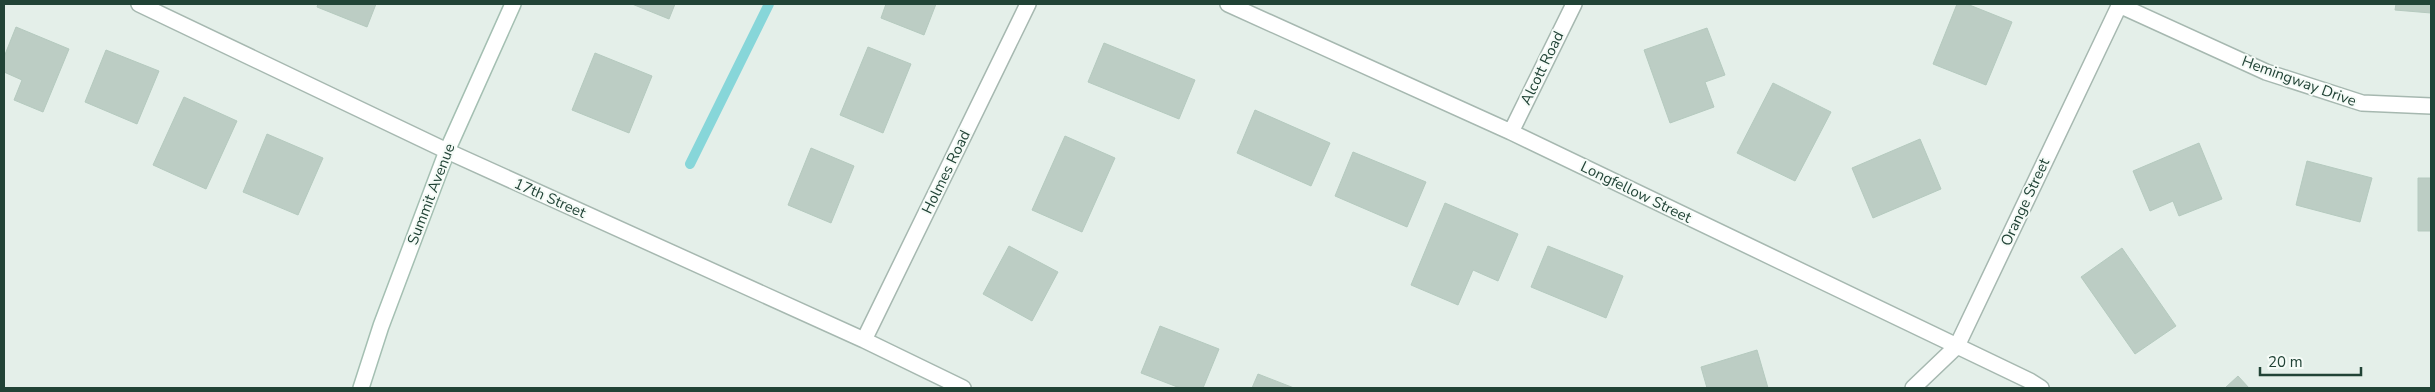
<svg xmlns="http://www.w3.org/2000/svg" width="2435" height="392" font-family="'Nunito Sans',sans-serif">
  <rect width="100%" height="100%" fill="#e4efe9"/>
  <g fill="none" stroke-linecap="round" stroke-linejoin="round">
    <path stroke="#87d6d9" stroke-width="10" d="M690,164L769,4"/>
  </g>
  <path fill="#bccdc4" stroke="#b5cabf" d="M318,4H376L367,27L317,7Z
    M632,4H675L669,19Z
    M886,4H936L924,35L881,18Z
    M1957,4H1967L2012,22L1986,85L1933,64Z
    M2396,4H2431V13L2395,10Z
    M16,27L69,49L43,112L14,100L22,80L4,72V57Z
    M1707,28L1725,75L1705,82L1714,107L1670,123L1644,50Z
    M1104,43L1195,80L1179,119L1088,82Z
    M868,47L911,64L883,133L840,115Z
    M106,50L159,71L137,124L85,102Z
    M595,53L652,76L629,133L572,110Z
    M1773,83L1831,112L1795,181L1737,153Z
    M184,97L237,121L206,189L153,165Z
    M1255,110L1330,143L1311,186L1237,153Z
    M267,134L323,158L298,215L243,192Z
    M1065,136L1115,158L1082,232L1032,210Z
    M1920,139L1941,189L1873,218L1852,168Z
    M2199,143L2222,199L2179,216L2173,201L2150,211L2133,171Z
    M811,148L854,166L831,223L788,205Z
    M1353,152L1426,182L1407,227L1335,196Z
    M2307,161L2372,178L2360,222L2296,205Z
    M2418,178H2431V231H2418Z
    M1445,203L1518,234L1498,281L1473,270L1458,305L1411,285Z
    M1009,246L1058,272L1032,321L983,294Z
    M1548,246L1623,276L1606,318L1531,287Z
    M2122,248L2176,326L2135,354L2081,277Z
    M1160,326L1219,349L1203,388H1180L1141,373Z
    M1757,350L1768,388H1707L1701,367Z
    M1258,374L1294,388H1252Z
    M2238,376L2249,388H2225Z"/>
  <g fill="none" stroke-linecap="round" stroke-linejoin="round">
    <g stroke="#a6b8b0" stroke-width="18">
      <path id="street" d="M139,4L447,151L864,340L963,388
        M1228,4L1511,132L2030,381L2041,388
        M2119,5L2266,72L2362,103L2431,106
        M1511,132L1574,4
        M864,340L1028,4
        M1913,388L1957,346L2120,4"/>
    </g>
    <g stroke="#a4bfb2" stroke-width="18">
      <path id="secondary" d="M361,388L381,326L447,151L513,4"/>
    </g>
    <use href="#street" stroke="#fff" stroke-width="15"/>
    <use href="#secondary" stroke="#fff" stroke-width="15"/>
  </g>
  <g text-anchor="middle" stroke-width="4" stroke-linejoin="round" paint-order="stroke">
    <g font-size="15" fill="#214336" stroke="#f5fbf7">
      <text transform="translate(1542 68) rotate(-64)" y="5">Alcott Road</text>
      <text transform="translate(2299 81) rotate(20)" y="5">Hemingway Drive</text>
      <text transform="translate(946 172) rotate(-64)" y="5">Holmes Road</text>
      <text transform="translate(1636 192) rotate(26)" y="5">Longfellow Street</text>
      <text transform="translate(431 194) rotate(-69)" y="5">Summit Avenue</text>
      <text transform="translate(550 198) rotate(24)" y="5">17th Street</text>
      <text transform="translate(2025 202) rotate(-65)" y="5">Orange Street</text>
    </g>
  </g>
  <rect width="2435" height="392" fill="none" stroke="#214336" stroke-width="10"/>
  <path d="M2260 367v8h101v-8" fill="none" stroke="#214336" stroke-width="2.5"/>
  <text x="2268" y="367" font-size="15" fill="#214336" stroke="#f5fbf7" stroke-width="4" paint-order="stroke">20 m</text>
</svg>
